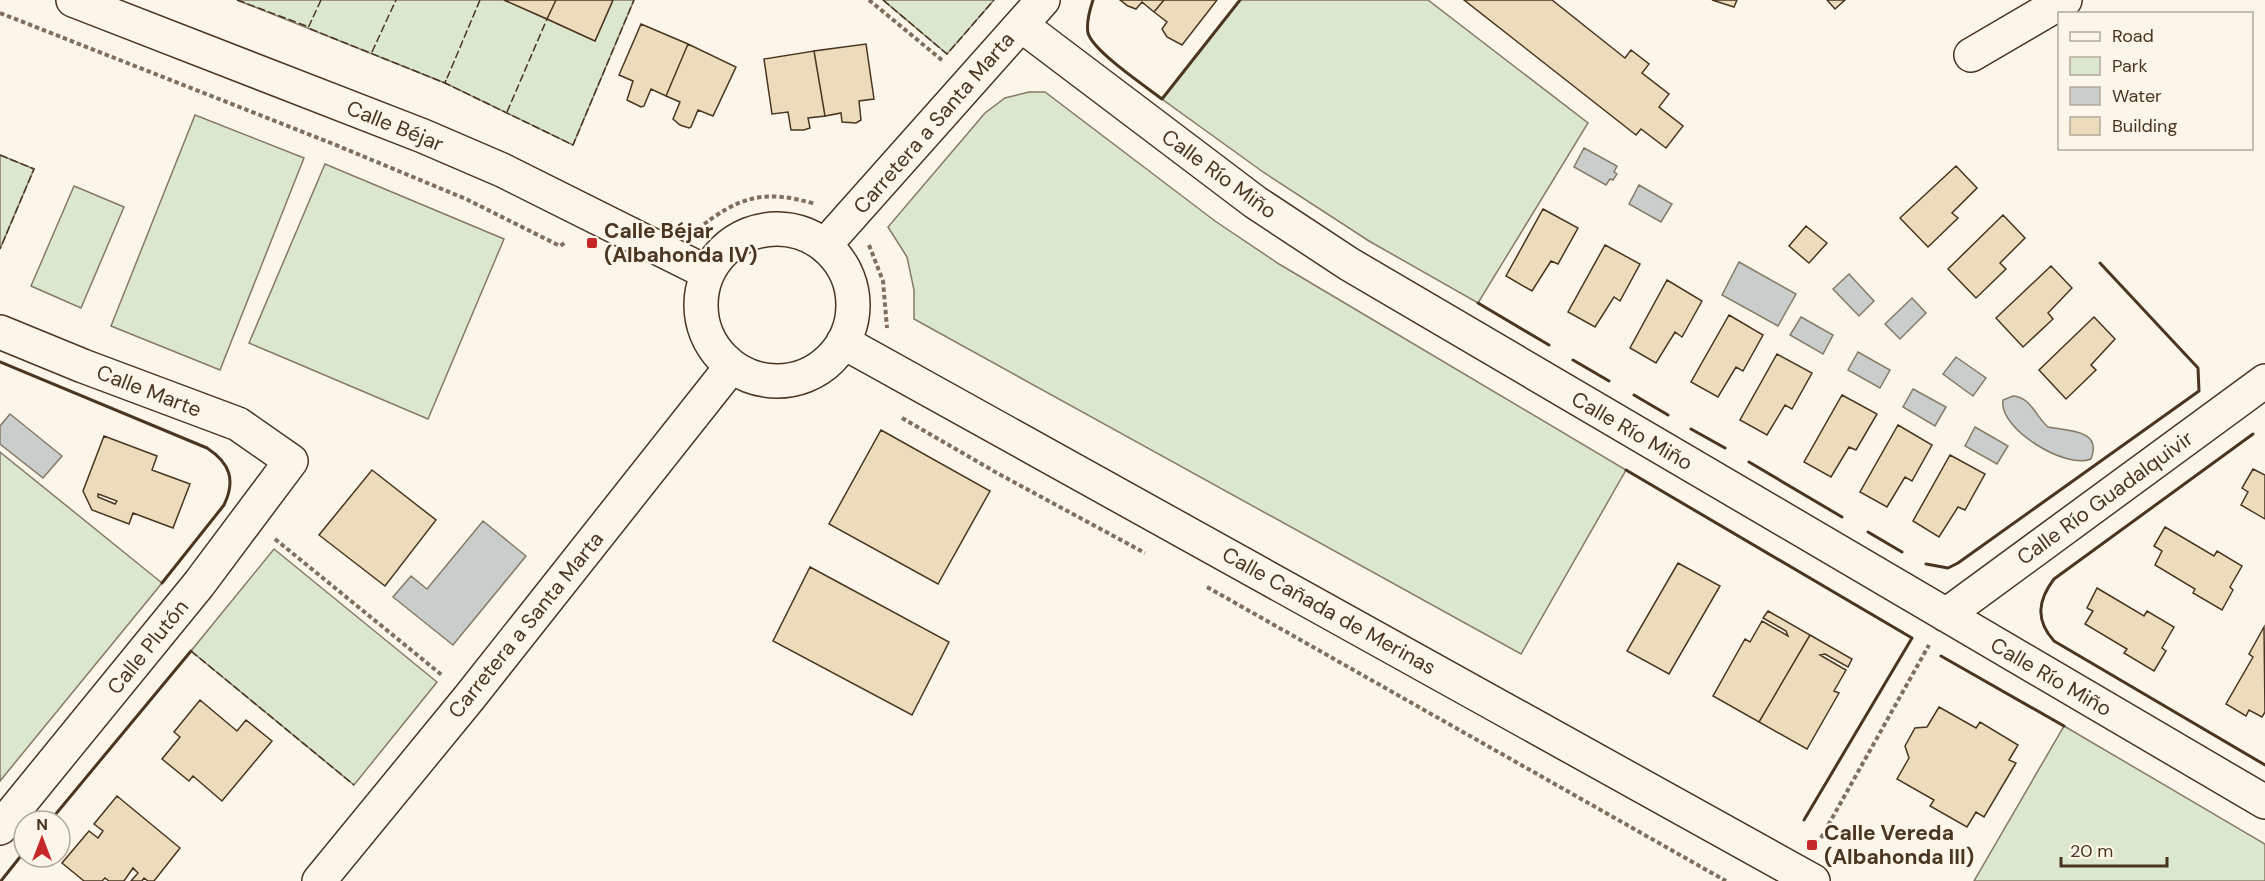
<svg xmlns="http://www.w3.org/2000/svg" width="2265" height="881" font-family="'DM Sans',sans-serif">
  <rect width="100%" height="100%" fill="#fbf6e9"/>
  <path fill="#dce7d0" stroke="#887966" stroke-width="1.5" d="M237,0H504L595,41L613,0H634L573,145L445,83Z
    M883,0H994L947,54Z
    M1240,0H1428L1588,123L1478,303L1369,241L1263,172L1162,99Z
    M1029,92H1045L1215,221L1279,264L1626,470L1521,654L914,319V290L907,257L888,227L985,113L1005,98Z
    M195,115L304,158L220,370L111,326Z
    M0,155L34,169L0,249Z
    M325,164L504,239L428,419L249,343Z
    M74,186L124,207L81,308L31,286Z
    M0,452L162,583L0,781Z
    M274,549L437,682L354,785L191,651Z
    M2064,726L2265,844V881H1974Z"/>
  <path fill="#c9cecd" stroke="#887966" stroke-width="1.5" d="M1584,148L1617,166L1614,172L1617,174L1613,180L1610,179L1606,185L1574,167Z
    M1639,185L1672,204L1661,222L1629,204Z
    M1739,262L1796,294L1778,326L1722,295Z
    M1849,274L1874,301L1859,316L1833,289Z
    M1912,298L1926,313L1900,339L1885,324Z
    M1801,317L1833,335L1823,354L1790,335Z
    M1858,352L1890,370L1880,388L1848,370Z
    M1956,357L1986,378L1973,396L1943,374Z
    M1913,389L1946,407L1935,426L1903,407Z
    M2013,396C2031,397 2036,417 2048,427C2067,431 2103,429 2091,459C2067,470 1998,429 2003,400Z
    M10,414L62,456L43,478L0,444V426Z
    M1975,427L2008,446L1997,464L1965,446Z
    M483,521L526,556L453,645L393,597L411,576L427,589Z"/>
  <path fill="#ecdcbc" stroke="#4a3520" stroke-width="1.5" fill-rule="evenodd" d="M504,0H556L547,19Z
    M556,0H613L595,41L547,19Z
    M1164,0L1154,12L1142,2L1136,9L1128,6L1120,0Z
    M1164,0H1217L1182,45L1167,37L1162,29L1167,22L1154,12Z
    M1464,0H1552L1625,58L1631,50L1649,64L1642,73L1669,94L1659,107L1683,126L1666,148L1641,129L1636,135Z
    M1712,0H1737L1734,7Z
    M1827,0H1845L1835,9Z
    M641,24L688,44L666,96L651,89L644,106L641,107L627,100L633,81L619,75Z
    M688,44L736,67L713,116L698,110L691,127L689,128L680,125L673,119L680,102L666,96Z
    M866,44L874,99L859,101L861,120L856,123L842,122L841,113L825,116L814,51Z
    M814,51L825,116L808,118L810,128L804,130H791L788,112L772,114L764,59Z
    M1956,166L1977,188L1952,213L1958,218L1928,247L1900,218Z
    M1543,209L1578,228L1558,264L1551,261L1532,291L1506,276Z
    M2003,215L2025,238L2000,263L2006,269L1976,298L1948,269Z
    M1806,226L1827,243L1809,263L1789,246Z
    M1605,245L1640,264L1620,301L1614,297L1595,327L1568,312Z
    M2051,266L2072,288L2048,313L2053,319L2023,347L1996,318Z
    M1667,280L1702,301L1682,337L1675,332L1656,363L1630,348Z
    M1729,315L1763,335L1743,371L1736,367L1718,397L1691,382Z
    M2094,317L2115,339L2091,365L2096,370L2066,399L2039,370Z
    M1777,354L1812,373L1792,409L1785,405L1767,435L1740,420Z
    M1842,395L1877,414L1856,450L1849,447L1831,477L1804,462Z
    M1898,425L1932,445L1912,481L1905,477L1887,507L1860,492Z
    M881,430L990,491L938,584L829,524Z
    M104,436L157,456L152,470L190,484L173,528L133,513L129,524L92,510L83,491ZM98,494L101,495L117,501L115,504L98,497Z
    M1950,455L1985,474L1965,510L1958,507L1939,537L1913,521Z
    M2253,469L2265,475V519L2241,505L2248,492L2242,488Z
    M372,470L436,520L385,586L319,535Z
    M2165,527L2214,556L2217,551L2242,566L2230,587L2233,590L2222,610L2193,593L2195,589L2155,565L2162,551L2154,546Z
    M1678,563L1720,586L1669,674L1627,651Z
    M810,567L949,642L912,715L773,641Z
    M2097,588L2144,616L2147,611L2174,627L2162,648L2166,651L2154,671L2124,653L2127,649L2085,624L2093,611L2087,608Z
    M1768,611L1810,635L1759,722L1713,696L1745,639L1750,642L1762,621L1788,636L1786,631L1763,618Z
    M2264,627L2265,712L2262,717L2249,710L2246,716L2226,704L2253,657L2249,654Z
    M1810,635L1852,659L1848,667L1825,654L1820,655L1846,670L1834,691L1839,693L1807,749L1759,722Z
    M200,700L237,731L246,720L272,741L222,801L193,776L189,781L162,759L180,737L174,732Z
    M1939,707L1976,728L1980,722L2018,745L2009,760L2016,763L1984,817L1976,812L1967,827L1930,806L1934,800L1897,779L1909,758L1905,746L1915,728L1927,727Z
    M117,796L180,848L154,881H148L144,878L142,881H131L138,873L133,868L124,881H109L105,878L102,881H84L62,863L89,831L98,838L103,831L94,824Z"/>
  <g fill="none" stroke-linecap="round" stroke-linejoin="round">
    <g stroke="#4a3520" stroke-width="36">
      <path id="minor" d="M73,0L423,136L502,170L708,273
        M1021,25L1255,202L1349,264L2265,802
        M1971,55L2065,0
        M701 305a76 76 0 1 1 152 0a76 76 0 1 1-152 0Z
        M825,245L1043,0
        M0,332L83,366L238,424L291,461L199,584L0,828
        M843,342L1813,881
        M1946,615L2265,381
        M319,881L469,698L731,367"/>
    </g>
    <path stroke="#7f6f5c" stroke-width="4" stroke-dasharray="4.5 3" stroke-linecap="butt" d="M869,0L943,61
      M0,13L331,143L466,199L560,246L566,242
      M698,229C739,196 765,189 815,204
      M869,245L883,281L887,328
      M902,418L997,473L1145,553
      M275,539L443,676
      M1207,587L1726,881
      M1821,838L1929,645"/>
    <use href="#minor" stroke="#fbf6e9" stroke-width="33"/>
    <path stroke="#4a3520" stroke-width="1.5" stroke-dasharray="8 3" stroke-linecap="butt" d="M237,0L309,27
      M321,0L308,28L445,83L446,80
      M480,0L445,83L573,145L634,0
      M883,0L947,54L994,0
      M372,52L396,0
      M507,112L547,19
      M0,155L34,169L0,249
      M191,651L354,785"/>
    <path stroke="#4a3520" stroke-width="3" d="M1093,0C1090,9 1086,23 1088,33C1093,51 1145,86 1162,99L1240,0
      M1478,303L1549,345
      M1573,360L1609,381
      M0,362L207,448C230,463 236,480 224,505L162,583
      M1634,395L1668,415
      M1691,429L1725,448
      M2253,434L2054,579C2038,600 2035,620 2054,641L2265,765
      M1749,462L1842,517
      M1626,470L1912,638L1804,820
      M1868,532L1902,552
      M1926,564L1948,568L1958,563L2199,391L2198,368L2100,263
      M1941,656L2064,726
      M50,821L191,651
      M1,881L24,852"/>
  </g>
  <g fill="#c62828" stroke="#fbf6e9" stroke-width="2">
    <rect x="586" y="237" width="12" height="12" rx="3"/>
    <rect x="1806" y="839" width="12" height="12" rx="3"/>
  </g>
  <g text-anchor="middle" stroke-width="4.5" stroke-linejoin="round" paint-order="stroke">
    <g font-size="21" fill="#4a3520" stroke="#fbf6e9">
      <text transform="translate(934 123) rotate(-49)" y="7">Carretera a Santa Marta</text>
      <text transform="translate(395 126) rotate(22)" y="7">Calle Béjar</text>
      <text transform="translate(1219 174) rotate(36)" y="7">Calle Río Miño</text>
      <text transform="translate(149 391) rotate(21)" y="7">Calle Marte</text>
      <text transform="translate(1632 431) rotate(30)" y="7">Calle Río Miño</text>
      <text transform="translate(2105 498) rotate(-36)" y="7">Calle Río Guadalquivir</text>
      <text transform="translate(1329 611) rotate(29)" y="7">Calle Cañada de Merinas</text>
      <text transform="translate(526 625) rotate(-51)" y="7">Carretera a Santa Marta</text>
      <text transform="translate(148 647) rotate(-51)" y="7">Calle Plutón</text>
      <text transform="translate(2051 677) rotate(30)" y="7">Calle Río Miño</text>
    </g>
    <g font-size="21" font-weight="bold" fill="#4a3520" stroke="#fbf6e9" text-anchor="start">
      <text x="604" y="238">Calle Béjar<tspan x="604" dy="24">(Albahonda IV)</tspan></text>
      <text x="1824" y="840">Calle Vereda<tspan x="1824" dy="24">(Albahonda III)</tspan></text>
    </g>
  </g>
  <rect x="2058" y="12" width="195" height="138" fill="#fbf6e9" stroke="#b4a999" stroke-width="1.5"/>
  <rect x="2070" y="32" width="30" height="9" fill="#fbf6e9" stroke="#b4a999" stroke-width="1.5"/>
  <text x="2112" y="42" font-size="18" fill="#4a3520">Road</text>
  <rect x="2070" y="57" width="30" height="18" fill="#dce7d0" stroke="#b4a999" stroke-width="1.5"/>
  <text x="2112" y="72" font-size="18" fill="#4a3520">Park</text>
  <rect x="2070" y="87" width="30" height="18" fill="#c9cecd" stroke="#b4a999" stroke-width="1.5"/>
  <text x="2112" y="102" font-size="18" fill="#4a3520">Water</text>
  <rect x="2070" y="117" width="30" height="18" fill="#ecdcbc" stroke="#b4a999" stroke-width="1.5"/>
  <text x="2112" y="132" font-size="18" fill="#4a3520">Building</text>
  <g transform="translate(42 839)"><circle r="28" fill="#fbf6e9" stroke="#b4a999" stroke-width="1.5"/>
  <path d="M0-4.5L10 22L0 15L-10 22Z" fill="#c62828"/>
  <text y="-9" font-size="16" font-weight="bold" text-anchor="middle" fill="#4a3520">N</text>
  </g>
  <path d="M2061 857v9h106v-9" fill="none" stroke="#4a3520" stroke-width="3"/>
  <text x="2070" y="857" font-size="18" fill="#4a3520" stroke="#fbf6e9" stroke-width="4.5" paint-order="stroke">20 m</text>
</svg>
